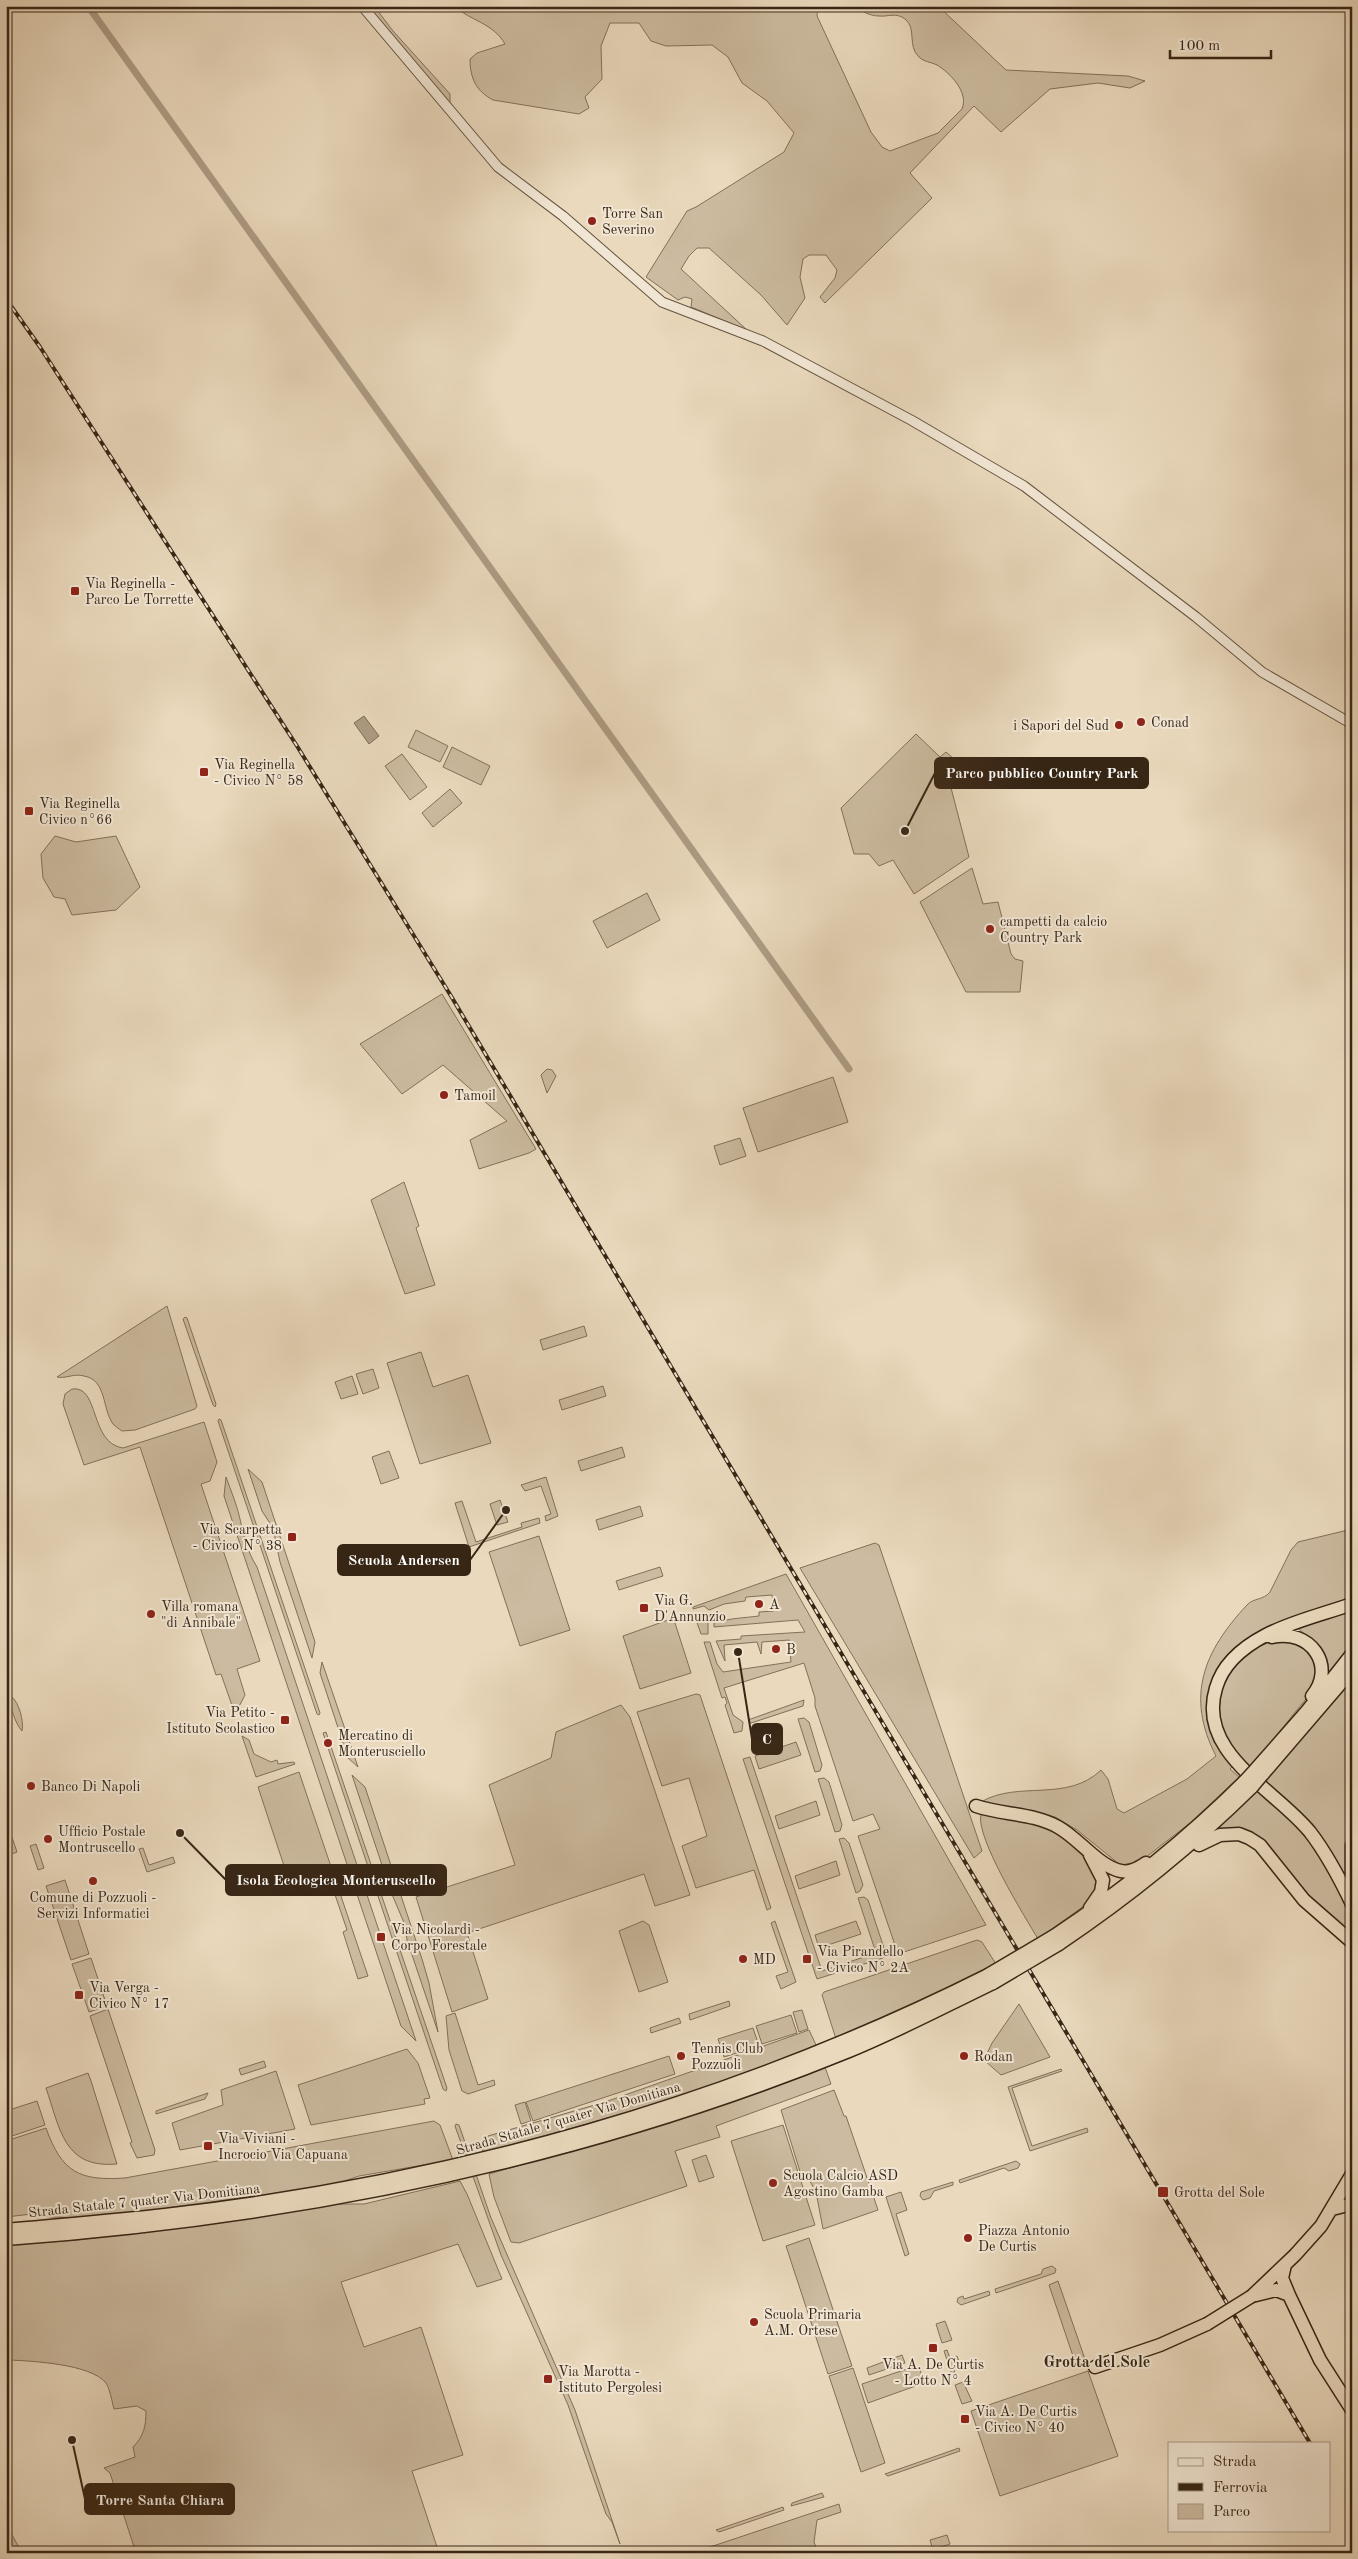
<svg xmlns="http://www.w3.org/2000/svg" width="1358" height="2559" font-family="'Old Standard TT',serif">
  <rect width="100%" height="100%" fill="#ead9bd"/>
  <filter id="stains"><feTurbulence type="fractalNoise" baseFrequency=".004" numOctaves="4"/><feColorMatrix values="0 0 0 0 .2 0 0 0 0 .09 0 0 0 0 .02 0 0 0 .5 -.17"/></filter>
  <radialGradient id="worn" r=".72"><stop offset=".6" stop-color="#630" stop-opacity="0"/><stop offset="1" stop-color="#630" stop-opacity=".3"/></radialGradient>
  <path fill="#ccbba0" stroke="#82705a" d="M364,6H374L393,31L450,94V107Z
    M454,6H818L817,16L871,132L882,147L890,151L938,133L962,109C969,92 950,73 937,65C931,62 924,62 919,57C907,46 917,28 905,19C896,12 888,17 879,16C870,16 861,11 853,6H938L1006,70L1128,76L1145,81L1130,88L1098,83L1050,89L1001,132L974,106L910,173L932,198L825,303L820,297L835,278L837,270L826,255H809L803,259L800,277L805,298L787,325L761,295L709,248H697L689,256L681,269L747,330L691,307L692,299L685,297L678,300L646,277L687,211L696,207L784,152L794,133L767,101L742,83L728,57L712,45L666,46L651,41L639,23H610L601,46L602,79L585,97L589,108L579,114L493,100C476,91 470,78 470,59L477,53L505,44C493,23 471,21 454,6Z
    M416,730L448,746L440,762L408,747Z
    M916,734L940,757L946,752L963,767L965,778L950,784L969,857L914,894L893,860L879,866L869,854H854L841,808Z
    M452,747L490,766L481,785L443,767Z
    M402,754L427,787L410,800L385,766Z
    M450,789L462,803L433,827L422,813Z
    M55,836L76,842L116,836L140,887L116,910L72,915L65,899L54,897L43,878L41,854Z
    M972,868L983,904L998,902L1011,954L1015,959L1023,961L1020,992H966L920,902Z
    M647,893L660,920L607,948L593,921Z
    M442,994L536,1149L529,1153L479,1169L470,1140L507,1121L443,1065L402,1094L360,1044Z
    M547,1069L552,1070L556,1076L547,1093L541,1075Z
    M833,1077L848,1122L758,1152L743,1108Z
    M740,1138L746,1156L720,1165L714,1146Z
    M404,1182L419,1226L416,1228L435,1285L405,1294L371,1200Z
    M167,1306L197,1406L195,1409L135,1430L122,1431C119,1429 115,1426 113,1424C102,1409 107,1380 84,1376C74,1373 66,1379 57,1377Z
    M185,1317L187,1318L216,1404L215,1407L213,1405L183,1319Z
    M584,1326L587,1336L543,1350L540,1340Z
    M421,1352L433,1387L468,1375L491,1443L420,1464L387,1363Z
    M373,1369L379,1388L363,1394L356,1374Z
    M352,1376L358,1394L341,1399L335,1382Z
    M603,1386L606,1396L562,1410L559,1400Z
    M72,1389C100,1385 89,1443 123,1448L204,1422L217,1462L210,1481L201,1484L260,1661L237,1669L245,1695L235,1714L221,1674L216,1675L140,1447L84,1465L63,1404L65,1394Z
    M219,1419L221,1420L320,1713L319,1715L317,1714L218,1421Z
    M622,1447L625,1457L581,1471L578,1461Z
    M389,1451L399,1478L381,1484L372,1457Z
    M248,1469L262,1482L315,1642L312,1658L280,1562L273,1528L262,1511Z
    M226,1477C231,1491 237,1505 240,1519C244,1537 247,1551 257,1567L416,2041L401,2026L224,1496Z
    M546,1477L558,1516L546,1521L545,1516L551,1514L541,1486L525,1491L521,1485Z
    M500,1500L508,1522L497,1525L490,1504Z
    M462,1501L476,1542L522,1527L521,1523L539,1518L540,1523L469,1547L455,1503Z
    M640,1506L643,1516L599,1530L596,1520Z
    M1348,1530L1352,1533V1598C1297,1617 1210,1631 1208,1704C1207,1728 1216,1749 1233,1766L1230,1769L1239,1777L1190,1823L1141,1861L1133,1865L1119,1864L1077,1830L1055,1817L981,1802C1018,1780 1067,1803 1101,1770L1108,1779L1117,1809L1124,1813L1187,1779L1216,1756C1185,1696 1204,1651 1247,1605C1253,1598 1264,1600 1270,1592L1291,1550L1298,1542Z
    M539,1536L570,1630L520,1646L489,1552Z
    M875,1543L879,1545L982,1851L974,1858L800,1568Z
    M660,1567L663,1576L619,1590L616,1581Z
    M786,1574L986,1925L898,1954L858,1836L880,1829L873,1814L853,1821L815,1706V1698L804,1663L724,1688L733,1715L743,1722L742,1731L734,1733L725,1705L727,1703L725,1697L722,1698L704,1642H710L717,1664L723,1672L791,1662L789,1640L762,1642L761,1654L757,1642L724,1645L725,1661L716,1641L741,1639V1636L805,1632L798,1620L714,1627V1623C731,1618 743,1618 759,1616V1612L774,1611L772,1595L746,1597L745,1601L724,1604L709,1610L704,1606L693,1609V1607Z
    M1352,1608V1646L1327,1679L1310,1639L1298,1628Z
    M694,1614L702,1618L708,1616V1634H701Z
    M668,1620L675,1623L691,1673L640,1689L623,1636Z
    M1294,1639L1317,1660L1314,1689L1250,1768C1194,1719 1218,1641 1294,1639Z
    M322,1662L358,1767L348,1758L320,1673Z
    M1352,1678V1827L1349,1840V1882L1331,1854L1265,1781Z
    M696,1694L700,1695L771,1908L767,1910L754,1870L696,1888L682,1846L707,1836L689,1778L662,1786L637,1712Z
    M12,1697C19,1703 24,1721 22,1731C15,1723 9,1706 12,1697Z
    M804,1700L803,1706L751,1723L748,1720Z
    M621,1705L630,1717L690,1895L655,1906L644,1874L467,1933L488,1999L452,2012L416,1897L515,1865L489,1785L551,1758L556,1732Z
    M804,1718L809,1722L822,1765L820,1771L815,1772L798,1719Z
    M326,1732L447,2088L446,2091L443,2089L323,1733Z
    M242,1736L249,1740L254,1754L271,1762L277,1760L278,1764L294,1762L295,1764L256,1777Z
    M796,1742L801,1755L759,1769L755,1756Z
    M750,1757L822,1971L876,1953L858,1898L864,1897L868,1900L885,1951L883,1958L817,1979L743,1759Z
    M299,1772L368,1976L358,1979L343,1932L347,1930L328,1874L324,1875L323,1873L290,1884L258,1787Z
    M352,1775L365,1787L422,1959L429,1983L438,2032L407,1940L405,1925L391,1892Z
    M824,1778L829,1782L842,1825L840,1831L835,1832L818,1779Z
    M1258,1789L1292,1821L1322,1858L1340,1889L1352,1917V1937L1317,1907L1267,1849L1215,1830Z
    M816,1801L820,1815L779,1829L775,1816Z
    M981,1814C1021,1821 1063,1824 1088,1860C1093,1867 1095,1877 1099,1885L1088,1903L1038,1939C1025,1917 975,1837 981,1814Z
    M6,1820L17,1852L6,1856Z
    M844,1838L849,1843L863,1885L860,1891L856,1893L839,1839Z
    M36,1844L44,1868L38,1870L30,1846Z
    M143,1848L149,1865L173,1857L175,1863L147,1872L139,1849Z
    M836,1861L840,1875L799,1889L795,1876Z
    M65,1880L89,1954L71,1960L46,1886Z
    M643,1921L649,1925L668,1982L639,1992L619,1931Z
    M775,1921L796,1982L781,1989L776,1976L788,1972L771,1923Z
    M856,1921L861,1934L819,1948L815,1935Z
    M977,1940L982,1942L996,1964L928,1999L836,2039L822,1995L824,1992Z
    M91,1958L107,2006L89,2012L72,1964Z
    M729,2001L730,2006L690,2020L689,2014Z
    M1019,2004L1050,2057L1001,2075L984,2060L992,2043Z
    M108,2009L155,2150L154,2155L137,2158L130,2143L132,2142L90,2016Z
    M802,2010L808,2029L799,2032L793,2012Z
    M455,2013L478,2085L494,2080L495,2085L468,2094L462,2091L449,2050L446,2016Z
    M791,2015L797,2033L762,2044L756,2026Z
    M679,2018L681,2023L651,2033L650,2028Z
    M753,2028L759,2046L724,2057L718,2039Z
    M809,2030L817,2047C706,2089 599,2123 483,2152L481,2144L488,2136L605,2102Z
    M407,2049L418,2063L430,2098L424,2099L425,2104L311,2125L298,2085Z
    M669,2056L675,2074L533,2121L526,2102Z
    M264,2061L266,2067L241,2075L239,2069Z
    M825,2067L831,2084L716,2126L720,2137L675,2151L687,2186L519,2243L511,2242L494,2197L489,2174L636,2132Z
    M1061,2069L1062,2071L1012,2088L1032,2146L1087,2128L1088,2132L1030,2151L1008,2087Z
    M276,2071L295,2129L180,2150L172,2123L223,2105L221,2090Z
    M88,2073L91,2081L117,2164C64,2169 60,2129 46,2088Z
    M834,2090L844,2116H846L878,2210L823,2229L816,2192L807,2176L802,2178L781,2110Z
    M208,2093L205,2099L156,2114V2111Z
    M37,2101L45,2125L6,2138V2111Z
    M525,2102L531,2121L521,2124L515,2105Z
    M434,2121L440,2125L453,2160L359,2176L333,2185L171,2209L81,2218L50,2217L41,2213L6,2217V2141L46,2128C62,2173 80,2181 125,2178Z
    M456,2124L459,2125L491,2218L575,2410L620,2544L612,2522L606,2514L568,2405L501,2255L455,2126Z
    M783,2125L815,2225L763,2241L731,2141Z
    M706,2155L714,2177L699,2182L692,2160Z
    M1016,2161L1020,2164L1018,2168L1009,2171L1004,2168L960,2183L959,2180Z
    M460,2181L467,2194L502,2279L477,2287L458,2244L341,2282L364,2347L421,2327L463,2455L412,2471L439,2553H136L110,2473L104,2468L135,2457L133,2447C144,2436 146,2426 146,2411L137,2406L114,2409C112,2402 110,2389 106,2383C91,2364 32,2361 9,2360L6,2352V2245L77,2240L211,2224L329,2204H364Z
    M953,2182V2185L934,2191L930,2198L923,2200L920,2196L921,2192Z
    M901,2192L907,2210L896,2214L909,2254L905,2256L886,2197Z
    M809,2238L852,2366L828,2374L786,2246Z
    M1052,2266L1056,2269L1055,2273L996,2293L995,2289L1041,2274L1043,2269Z
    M1058,2281L1086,2362L1076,2365L1049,2285Z
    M989,2291L990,2295L961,2305L957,2302L958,2298L963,2296L964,2299Z
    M945,2321L952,2340L942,2343L936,2324Z
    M947,2350L950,2358L957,2356L961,2367L954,2369L955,2374L952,2375L944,2351Z
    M902,2355L905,2363L869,2375L867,2368Z
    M853,2368L885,2463L861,2472L829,2376Z
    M910,2368L920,2370L924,2383L868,2403L862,2384Z
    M1088,2371L1118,2456L1000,2496L971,2411Z
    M963,2382L972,2401L962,2404L955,2385Z
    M959,2448L960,2451L888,2476L885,2474Z
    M822,2493L824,2497L791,2506L792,2503Z
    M839,2504L841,2512L817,2520L814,2542L818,2553H692Z
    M783,2507L784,2510L719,2532L716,2530Z
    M6,2524L22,2553H6Z
    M947,2535L950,2544L933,2550L930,2540Z"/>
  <path fill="#ad9c84" stroke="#7e6d58" d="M364,716L379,736L369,744L354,723Z"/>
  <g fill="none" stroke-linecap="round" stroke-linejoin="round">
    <path stroke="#ad9c84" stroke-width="7" d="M88,6L849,1069"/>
    <g stroke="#64533f" stroke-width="11">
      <path id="minor" d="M362,6L498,167L563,216L662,302L763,341L911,420L1024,486L1196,617L1262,672L1352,724"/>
    </g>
    <g stroke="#382615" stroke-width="15">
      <path id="highway" d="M1352,1604C1324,1614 1293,1621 1266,1635C1243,1647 1223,1663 1216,1688C1196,1753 1275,1789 1310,1832C1327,1854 1340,1879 1352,1904
        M1272,1637C1310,1628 1337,1666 1312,1696
        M1256,1769L1307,1711L1352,1654
        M1262,1775L1352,1670
        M976,1806C1003,1815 1033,1813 1058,1827C1078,1838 1096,1863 1117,1870C1128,1874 1137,1869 1146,1863
        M1199,1845L1220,1835L1239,1834L1249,1838L1260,1845L1304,1900L1352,1942
        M1352,1845V1874
        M1090,1855L1103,1880L1101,1892L1090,1908
        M1054,1936C1123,1890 1186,1840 1245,1781
        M1059,1944C1129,1897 1192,1846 1252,1787
        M1332,2209L1352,2204
        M6,2230C59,2225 112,2221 165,2215C451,2182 731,2104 988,1975
        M6,2239C295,2218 579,2161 849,2051C898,2031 945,2006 993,1983
        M1285,2265L1282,2278L1289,2295L1320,2360L1352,2410
        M1252,2296L1295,2255L1321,2226L1352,2174
        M1252,2296L1276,2290L1289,2295
        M1095,2367L1160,2345L1207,2324"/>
    </g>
    <use href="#minor" stroke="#f1e6d4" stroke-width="9"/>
    <use href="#highway" stroke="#ead9bd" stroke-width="12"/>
    <g stroke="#382615" stroke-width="4">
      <path id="rail" d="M6,299L40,347L297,746L451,996L1310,2443"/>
    </g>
    <use href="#rail" stroke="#f1e6d4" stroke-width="2" stroke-dasharray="5.5" stroke-linecap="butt"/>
    <g stroke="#382615" stroke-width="15" stroke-linecap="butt">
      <path id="highway-bridge" d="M1245,1781L1256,1769
        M1252,1787L1262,1775
        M988,1975L1054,1936
        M993,1983L1059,1944
        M1207,2324L1252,2296"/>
    </g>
    <use href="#highway-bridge" stroke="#ead9bd" stroke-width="12"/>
  </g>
  <g fill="#8f2418" stroke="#f1e6d4" stroke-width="2">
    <circle cx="592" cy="221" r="5"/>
    <rect x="70" y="586" width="10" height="10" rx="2.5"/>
    <circle cx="1141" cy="722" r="5"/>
    <circle cx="1119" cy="725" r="5"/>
    <rect x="199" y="767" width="10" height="10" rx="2.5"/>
    <rect x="24" y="806" width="10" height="10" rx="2.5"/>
    <circle cx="990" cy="929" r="5"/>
    <circle cx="444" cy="1095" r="5"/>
    <rect x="287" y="1532" width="10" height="10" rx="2.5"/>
    <circle cx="759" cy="1604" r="5"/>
    <rect x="639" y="1603" width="10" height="10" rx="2.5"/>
    <circle cx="151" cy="1614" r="5"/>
    <circle cx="776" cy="1649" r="5"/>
    <rect x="280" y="1715" width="10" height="10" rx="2.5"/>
    <circle cx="328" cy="1743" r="5"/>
    <circle cx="31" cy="1786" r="5"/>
    <circle cx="48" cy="1839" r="5"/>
    <circle cx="93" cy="1881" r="5"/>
    <rect x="376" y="1932" width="10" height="10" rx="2.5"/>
    <circle cx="743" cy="1959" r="5"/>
    <rect x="802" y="1954" width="10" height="10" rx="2.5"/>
    <rect x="74" y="1990" width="10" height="10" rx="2.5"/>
    <circle cx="681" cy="2056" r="5"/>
    <circle cx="964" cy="2056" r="5"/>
    <rect x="203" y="2141" width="10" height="10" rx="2.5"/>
    <circle cx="773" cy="2183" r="5"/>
    <rect x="1157" y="2186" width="12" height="12" rx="2.5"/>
    <circle cx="968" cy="2238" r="5"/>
    <circle cx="754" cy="2322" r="5"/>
    <rect x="928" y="2343" width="10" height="10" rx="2.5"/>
    <rect x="543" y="2374" width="10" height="10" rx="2.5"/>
    <rect x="960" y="2414" width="10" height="10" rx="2.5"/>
  </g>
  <g text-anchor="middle" stroke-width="4" stroke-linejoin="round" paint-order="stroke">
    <g font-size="14" fill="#382615" stroke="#f1e6d4" text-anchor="start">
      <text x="602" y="218">Torre San<tspan x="602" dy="16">Severino</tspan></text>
      <text x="85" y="588">Via Reginella -<tspan x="85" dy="16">Parco Le Torrette</tspan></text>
      <text x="1151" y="727">Conad</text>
      <text x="1109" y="730" text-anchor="end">i Sapori del Sud</text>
      <text x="214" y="769">Via Reginella<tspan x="214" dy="16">- Civico N° 58</tspan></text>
      <text x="39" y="808">Via Reginella<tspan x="39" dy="16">Civico n°66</tspan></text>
      <text x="1000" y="926">campetti da calcio<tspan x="1000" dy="16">Country Park</tspan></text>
      <text x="454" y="1100">Tamoil</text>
      <text x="282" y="1534" text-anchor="end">Via Scarpetta<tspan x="282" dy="16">- Civico N° 38</tspan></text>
      <text x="654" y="1605">Via G.<tspan x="654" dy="16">D'Annunzio</tspan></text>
      <text x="769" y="1609">A</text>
      <text x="161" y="1611">Villa romana<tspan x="161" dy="16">"di Annibale"</tspan></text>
      <text x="786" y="1654">B</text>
      <text x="275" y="1717" text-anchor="end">Via Petito -<tspan x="275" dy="16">Istituto Scolastico</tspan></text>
      <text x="338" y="1740">Mercatino di<tspan x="338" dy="16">Monterusciello</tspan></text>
      <text x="41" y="1791">Banco Di Napoli</text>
      <text x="58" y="1836">Ufficio Postale<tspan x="58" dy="16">Montruscello</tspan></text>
      <text x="93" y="1902" text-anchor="middle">Comune di Pozzuoli -<tspan x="93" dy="16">Servizi Informatici</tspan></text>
      <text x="391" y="1934">Via Nicolardi -<tspan x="391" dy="16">Corpo Forestale</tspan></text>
      <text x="817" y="1956">Via Pirandello<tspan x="817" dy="16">- Civico N° 2A</tspan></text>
      <text x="753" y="1964">MD</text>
      <text x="89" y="1992">Via Verga -<tspan x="89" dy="16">Civico N° 17</tspan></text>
      <text x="691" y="2053">Tennis Club<tspan x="691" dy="16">Pozzuoli</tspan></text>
      <text x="974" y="2061">Rodan</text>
      <text x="218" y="2143">Via Viviani -<tspan x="218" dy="16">Incrocio Via Capuana</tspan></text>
      <text x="783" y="2180">Scuola Calcio ASD<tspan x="783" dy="16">Agostino Gamba</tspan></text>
      <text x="1174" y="2197">Grotta del Sole</text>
      <text x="978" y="2235">Piazza Antonio<tspan x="978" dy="16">De Curtis</tspan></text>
      <text x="764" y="2319">Scuola Primaria<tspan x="764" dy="16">A.M. Ortese</tspan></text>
      <text x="933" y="2369" text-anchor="middle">Via A. De Curtis<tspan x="933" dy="16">- Lotto N° 4</tspan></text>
      <text x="558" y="2376">Via Marotta -<tspan x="558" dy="16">Istituto Pergolesi</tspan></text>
      <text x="975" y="2416">Via A. De Curtis<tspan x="975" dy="16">- Civico N° 40</tspan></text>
    </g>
    <g font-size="14" fill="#382615" stroke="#f1e6d4">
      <text transform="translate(568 2118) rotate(-16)" y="5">Strada Statale 7 quater Via Domitiana</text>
      <text transform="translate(144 2200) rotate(-6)" y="5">Strada Statale 7 quater Via Domitiana</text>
    </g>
    <g font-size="16" font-weight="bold" fill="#382615" stroke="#f1e6d4">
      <text x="1097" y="2367">Grotta del Sole</text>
    </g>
  </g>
  <path fill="none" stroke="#382615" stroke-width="2" d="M905 831L935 773M506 1510L470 1560M738 1652L752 1739M180 1833L226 1880M72 2440L85 2499"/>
  <g fill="#382615" stroke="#f1e6d4" stroke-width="2">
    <circle cx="905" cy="831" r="5"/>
    <circle cx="506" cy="1510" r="5"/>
    <circle cx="738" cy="1652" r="5"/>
    <circle cx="180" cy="1833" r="5"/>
    <circle cx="72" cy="2440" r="5"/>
  </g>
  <g fill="#382615" stroke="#382615" stroke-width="2">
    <rect x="935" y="758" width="213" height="30" rx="5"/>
    <rect x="338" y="1545" width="132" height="30" rx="5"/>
    <rect x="752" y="1724" width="30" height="30" rx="5"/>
    <rect x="226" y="1865" width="220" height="30" rx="5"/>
    <rect x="85" y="2484" width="149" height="30" rx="5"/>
  </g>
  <g font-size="15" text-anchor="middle" font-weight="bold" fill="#fff">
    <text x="1042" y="778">Parco pubblico Country Park</text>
    <text x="404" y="1565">Scuola Andersen</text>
    <text x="767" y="1744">C</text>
    <text x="336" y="1885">Isola Ecologica Monteruscello</text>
    <text x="160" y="2505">Torre Santa Chiara</text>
  </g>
  <rect width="1358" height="2559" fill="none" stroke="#ead9bd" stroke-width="25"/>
  <rect x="8" y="8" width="1343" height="2544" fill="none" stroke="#382615" stroke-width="2.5"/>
  <rect x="12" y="12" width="1333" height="2534" fill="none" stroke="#382615"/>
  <rect x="1168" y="2442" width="162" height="90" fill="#f1e6d4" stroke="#a79988"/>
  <rect x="1178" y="2458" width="25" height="8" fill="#f1e6d4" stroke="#a79988"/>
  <text x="1213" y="2466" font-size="15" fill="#382615">Strada</text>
  <rect x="1178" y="2483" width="25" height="8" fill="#382615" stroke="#a79988"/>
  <text x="1213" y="2492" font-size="15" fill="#382615">Ferrovia</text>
  <rect x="1178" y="2504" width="25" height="15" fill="#ccbba0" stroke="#a79988"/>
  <text x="1213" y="2516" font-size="15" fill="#382615">Parco</text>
  <path d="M1170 50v8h101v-8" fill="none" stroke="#382615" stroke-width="2.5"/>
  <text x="1178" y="50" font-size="15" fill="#382615" stroke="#f1e6d4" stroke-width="4" paint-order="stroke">100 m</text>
  <rect width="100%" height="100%" filter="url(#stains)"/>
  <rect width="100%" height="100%" fill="url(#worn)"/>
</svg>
